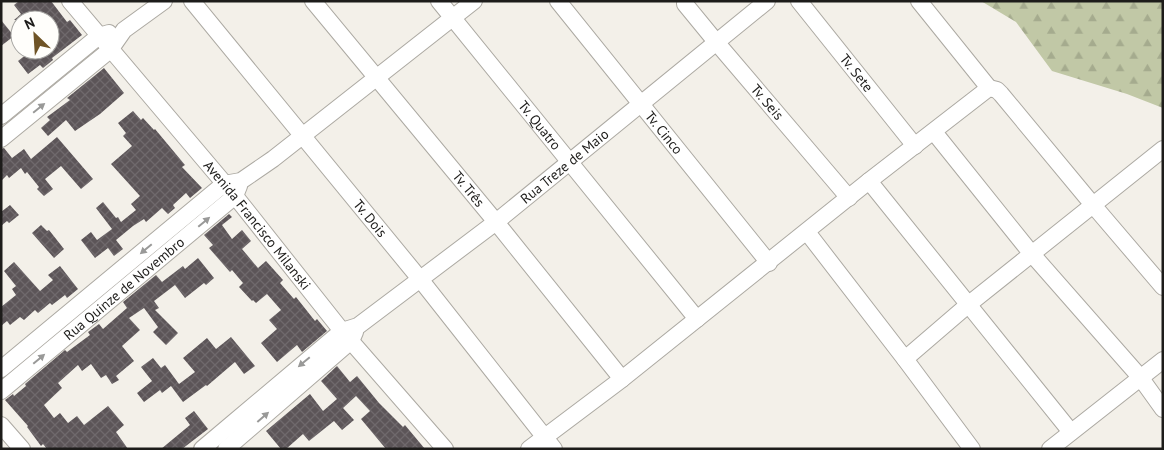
<svg xmlns="http://www.w3.org/2000/svg" width="1164" height="450" font-family="'PT Sans',sans-serif">
  <defs>
    <pattern id="forest-firs" width="22" height="20" patternUnits="userSpaceOnUse" patternTransform="scale(1.25)"><rect width="22" height="20" fill="#c1c8a6"/><path d="M5 1l3.5 6h-7zM16 11l3.5 6h-7z" fill="#a5ab8e"/></pattern>
    <pattern id="building-cross-hatch" width="8" height="8" patternUnits="userSpaceOnUse" patternTransform="scale(1.25)"><rect width="8" height="8" fill="#5c5558"/><path d="M0 0l8 8M0 8l8-8" fill="none" stroke="#6f696c"/></pattern>
  </defs>
  <rect width="100%" height="100%" fill="#f3f0e9"/>
  <path fill="url(#forest-firs)" d="M981,1H1163V108L1127,94L1052,71L1016,22Z"/>
  <path fill="url(#building-cross-hatch)" d="M19,1H51L67,22L70,20L82,35L52,58L53,60L43,68L40,65L28,74L18,61L32,50H50V20H14L21,14L14,5Z
    M1,20L14,36L1,46Z
    M104,68L124,93L100,114L75,131L66,120L48,136L41,128L50,120L47,117L70,100L67,98Z
    M133,111L141,120L143,118L154,130L155,129L185,165L182,167L202,188L190,198L186,193L173,205L175,208L168,214L162,208L146,222L144,219L133,226L116,240L123,249L114,256L108,248L95,258L81,240L91,232L97,240L112,229L96,208L103,202L116,218L118,217L121,222L136,210L131,204L140,196L111,164L132,146L123,136L126,133L118,123Z
    M57,137L93,179L81,189L61,166L45,179L53,189L44,196L37,189L39,187L27,172L25,174L21,168L9,178L7,175L1,181V149L4,148L12,158L24,149L31,159Z
    M10,205L19,215L9,223L7,221L1,226V212Z
    M229,214L232,217L222,225L232,239L242,230L251,241L242,249L258,268L266,261L283,280L280,283L294,299L296,297L315,321L317,319L327,331L302,352L297,345L277,362L261,343L277,329L269,320L281,310L267,294L256,303L253,300L252,301L239,287L243,283L232,270L230,272L209,248L213,245L204,235Z
    M41,225L47,231L49,230L64,249L54,258L32,233Z
    M198,258L214,278L206,285L204,283L185,298L175,285L154,301L159,308L155,310L178,333L166,345L153,332L158,327L144,308L129,318L140,330L122,346L134,361L116,376L119,380L112,384L106,375L101,378L91,364L82,371L78,365L58,383L62,388L44,405L54,418L60,413L68,423L77,416L84,425L108,406L124,425L116,432L128,449H47L43,444L41,446L27,427L28,426L5,400L13,394L14,396L26,386L25,384L65,350L67,352L90,335L88,332L99,324L103,329L127,308L123,302L156,275L162,282L183,266L185,269Z
    M14,262L40,291L53,280L48,275L60,266L78,289L67,298L65,295L52,305L50,303L38,313L35,310L24,320L20,317L10,325L7,321L1,326V307L16,295L12,289L16,286L4,271Z
    M231,337L255,366L244,374L235,362L207,386L206,385L183,402L171,386L162,393L160,390L144,402L137,393L152,381L141,367L153,358L161,368L165,365L179,384L195,372L183,358L207,338L216,349Z
    M337,366L350,382L357,376L379,403L403,427L405,425L425,449H386L361,419L370,411L356,396L343,408L354,420L342,430L334,421L309,441L303,434L286,449H281L266,431L310,394L323,411L337,399L321,381Z
    M194,411L208,429L182,449H161L190,425L185,418Z"/>
  <g fill="none" stroke-linecap="round" stroke-linejoin="round">
    <g stroke="#aca9a2" stroke-width="18">
      <g id="minor">
        <path id="s1" d="M70,1L235,196L342,331L445,449"/>
        <path id="s2" d="M192,1L420,279L554,449"/>
        <path id="s3" d="M313,1L496,222L622,379"/>
        <path id="s4" d="M439,1L697,319"/>
        <path id="s5" d="M558,1L769,263"/>
        <path id="s6" d="M799,1L915,146"/>
        <path d="M919,1L989,88"/>
        <path id="s7" d="M685,4L717,43L849,198"/>
        <path d="M1,116L99,36L109,33"/>
        <path d="M934,132L1031,253L1140,377L1163,409"/>
        <path d="M1,139L110,50L124,30L164,1"/>
        <path d="M1163,149L1093,205L1163,287"/>
        <path d="M869,181L1071,432"/>
        <path d="M807,232L905,359L972,449"/>
        <path d="M1,369L224,184L241,181L273,159L474,1"/>
        <path id="s8" d="M1,391L235,196L239,186"/>
        <path d="M1,425L22,449"/>
        <path id="s9" d="M202,449L342,331L358,326L496,222L767,1"/>
        <path d="M226,449L351,341L355,332"/>
        <path d="M529,449L622,379L869,181L989,88L997,90L1001,94L1093,205L969,304L905,359"/>
        <path d="M1050,449L1163,360"/>
      </g>
    </g>
    <use href="#minor" stroke="#fff" stroke-width="16"/>
  </g>
  <defs><path id="oneway-solid" d="M-6-.8H1V-3.2L6.5 0L1 3.2V.8H-6Z" transform="scale(1.25)"/></defs>
  <g fill="#999998">
    <use href="#oneway-solid" transform="translate(39 108) rotate(-39)"/>
    <use href="#oneway-solid" transform="translate(204 222) rotate(-40)"/>
    <use href="#oneway-solid" transform="translate(146 249) rotate(140)"/>
    <use href="#oneway-solid" transform="translate(39 359) rotate(-40)"/>
    <use href="#oneway-solid" transform="translate(304 362) rotate(140)"/>
    <use href="#oneway-solid" transform="translate(263 417) rotate(-41)"/>
  </g>
  <g text-anchor="middle" stroke-width="5" stroke-linejoin="round" paint-order="stroke">
    <g font-size="14" fill="#1d1c1a" stroke="#fffefb">
      <text dy="5" stroke="none"><textPath href="#s6" startOffset="92">Tv. Sete</textPath></text>
      <text dy="5" stroke="none"><textPath href="#s7" startOffset="128">Tv. Seis</textPath></text>
      <text dy="5" stroke="none"><textPath href="#s4" startOffset="160">Tv. Quatro</textPath></text>
      <text dy="5" stroke="none"><textPath href="#s5" startOffset="169">Tv. Cinco</textPath></text>
      <text dy="5" stroke="none"><textPath href="#s9" startOffset="461">Rua Treze de Maio</textPath></text>
      <text dy="5" stroke="none"><textPath href="#s3" startOffset="244">Tv. Três</textPath></text>
      <text dy="5" stroke="none"><textPath href="#s2" startOffset="281">Tv. Dois</textPath></text>
      <text dy="5" stroke="none"><textPath href="#s1" startOffset="292">Avenida Francisco Milanski</textPath></text>
      <text dy="5" stroke="none"><textPath href="#s8" startOffset="160">Rua Quinze de Novembro</textPath></text>
    </g>
  </g>
  <rect width="1164" height="450" fill="none" stroke="#1d1c1a" stroke-width="5"/>
  <g transform="translate(35 35) rotate(335)"><circle r="24" fill="#fffefb" stroke="#a5a4a1"/>
  <path d="M0-4L9 19L0 12L-9 19Z" fill="#6f5426"/>
  <text y="-8" font-size="14" font-weight="bold" text-anchor="middle" fill="#1d1c1a">N</text>
  </g>
</svg>
